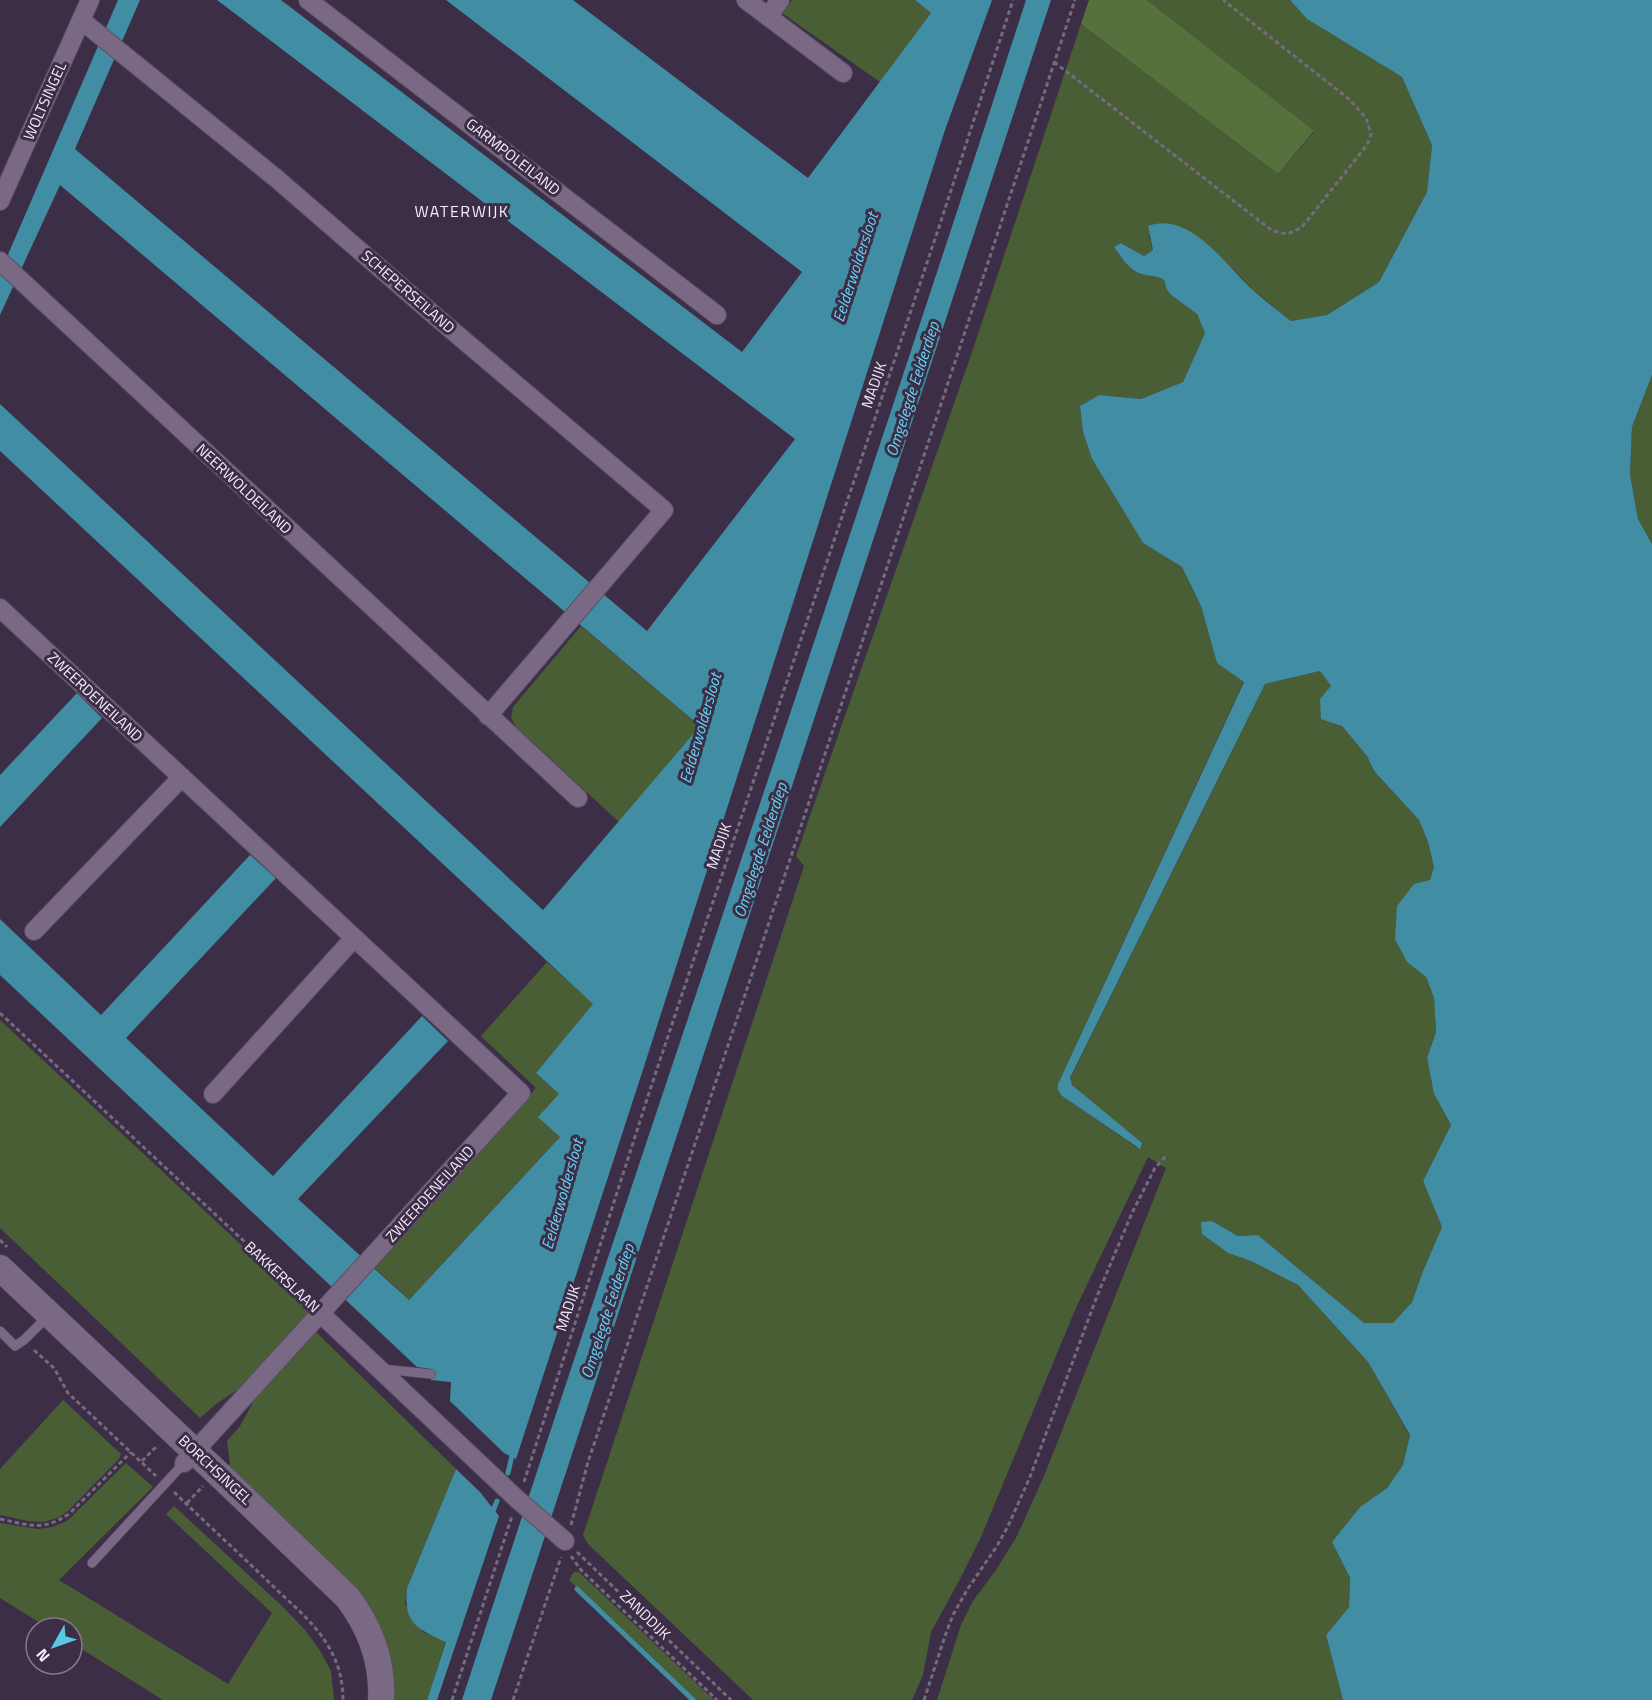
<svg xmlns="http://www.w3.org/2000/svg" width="1652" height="1700" font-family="'Titillium Web',sans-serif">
  <rect width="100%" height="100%" fill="#3c2e46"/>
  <path fill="#495e35" d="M792,0H915L931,13L880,82L782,13Z
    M1147,0H1290L1307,19L1402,77L1432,144L1427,192L1379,282L1327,315L1291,321L1254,291L1225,261L1149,235L1153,250L1144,256L1121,243L1114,247C1123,259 1130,273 1146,275C1154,277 1156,275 1164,280L1167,290L1171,295L1197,314L1205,333L1183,382L1141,399L1099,395L1080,406L1083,432L1092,459L1143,543L1182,567L1201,606L1217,663L1244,681L1058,1084V1090L1062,1096L1139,1149L1072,1085L1070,1079L1265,684L1320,671L1331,686L1342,726L1367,756L1374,771L1419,820L1428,842L1434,867L1407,962L1426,977L1434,998L1436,1032L1427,1058L1434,1094L1451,1125L1423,1181L1442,1227L1423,1271L1412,1302L1393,1323H1364L1258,1235L1238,1236L1212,1221L1202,1222V1234L1228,1253L1251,1261L1298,1285L1368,1362L1410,1436L1403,1465L1387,1488L1360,1507L1332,1542L1350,1578L1349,1607L1326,1635L1343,1700H937L961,1625L973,1601L996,1570L1017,1536L1044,1476L1166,1168L1148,1157L1075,1310L981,1537L959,1581L931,1632L923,1675L912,1700H753L588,1544L583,1535L804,866L796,856L972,352L1081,24L1278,174L1314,132Z
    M1652,375V544L1638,519L1630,474L1632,427Z
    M581,626L700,726L619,822L516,727L511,718L513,707Z
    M547,962L594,1004L536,1073L559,1094L560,1137L409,1300L374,1267L536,1088L481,1036Z
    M0,1020L313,1312L243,1386L216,1404L200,1418L0,1228Z
    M314,1330L456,1469L407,1588L405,1604L423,1632L446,1641L427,1700H388L383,1656L224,1472L230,1464L227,1441L240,1426L261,1388Z
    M63,1400L121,1454L119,1459L68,1511L58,1518L43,1522L28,1521L0,1515V1469Z
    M126,1463L153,1487L59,1580L228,1684L272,1613L166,1514L174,1506L283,1607L305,1630L319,1649L331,1671L334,1700H163L72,1643V1628H48L0,1598V1523L38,1529L52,1527L67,1521Z
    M574,1572H579L714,1700H693L569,1580Z"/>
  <path fill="#57713d" d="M1089,0H1147L1314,131L1278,174L1081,24Z"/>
  <path fill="#418da4" d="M118,0H140L75,149L647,631L795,439L217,0H281L742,352L802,272L446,0H573L808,178L931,13L915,0H992L945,130L640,1079L516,1459L504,1453L450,1401L451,1382L431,1380V1369L417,1367L0,975V919L101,1015L250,855L276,878L126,1038L273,1176L422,1016L448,1041L298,1199L409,1300L560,1137L538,1117L559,1094L536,1073L593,1004L0,451V404L543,910L700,726L60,185L0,315V273Z
    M1026,0H1051L491,1700H462C647,1132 842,568 1026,0Z
    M1290,0H1652V375L1632,427L1630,474L1638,519L1652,544V1700H1343L1326,1635L1349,1607L1350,1578L1332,1542L1360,1507L1387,1488L1403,1465L1410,1435L1368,1362L1298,1285L1251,1261L1228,1253L1202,1234L1201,1222L1212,1221L1238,1236L1258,1235L1364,1323H1393L1412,1302L1423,1271L1442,1227L1423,1181L1451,1125L1434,1094L1427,1058L1436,1032L1434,998L1426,977L1407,962L1395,939L1397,906L1414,884L1430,880L1434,867L1428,842L1419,820L1374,771L1367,756L1342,726L1321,719L1320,699L1331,686L1320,671L1265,684L1070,1078L1072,1085L1142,1143L1140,1149L1062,1096L1058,1090V1084L1244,682L1217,663L1201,606L1182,567L1143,543L1092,459L1083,432L1080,406L1099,395L1141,399L1183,382L1205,333L1197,314L1171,295L1167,290L1164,280C1156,275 1154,277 1146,275C1130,273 1123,259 1114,247L1121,243L1144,256L1153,250L1148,226C1190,210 1227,267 1254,291C1266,302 1279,311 1291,321L1327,315L1379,282L1427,192L1432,145L1402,77L1307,19Z
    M77,693L102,718L0,827V775Z
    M456,1469L480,1492L499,1516L437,1700H427L446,1642C417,1629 403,1623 407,1588Z"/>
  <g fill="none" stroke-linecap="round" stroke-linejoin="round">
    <path stroke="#418da4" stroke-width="5" d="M508,1473L513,1451
      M491,1516L497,1501
      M577,1589L693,1700"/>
    <g stroke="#5a4d62" stroke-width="10">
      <path id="lane" d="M0,1331L15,1346L24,1340L49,1315
        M382,1369L431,1374
        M92,1563L184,1463"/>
    </g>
    <g stroke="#5a4d62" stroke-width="20">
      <path id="street" d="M308,0L717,315
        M746,0L843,73
        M768,17L780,0
        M81,20L277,179L434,315L664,510L488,716
        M0,201L90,0
        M0,261L578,798
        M0,608L521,1093L184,1463
        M34,931L182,777
        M213,1094L354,938
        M321,1314L518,1500L565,1541"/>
    </g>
    <g stroke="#5a4d62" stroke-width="27">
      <path id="secondary" d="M0,1268L226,1481L347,1597C370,1627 383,1662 381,1700"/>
    </g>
    <path stroke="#766a7f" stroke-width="3" stroke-dasharray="4.5 3" stroke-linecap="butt" d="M1054,62L1270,229C1284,236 1290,234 1302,227L1367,145L1371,134L1366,118L1349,99L1223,0
      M0,1013L309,1302
      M0,1240L7,1247
      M34,1350L54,1368L68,1393L156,1476
      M142,1461L158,1445
      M524,1482L650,1090L940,224L1013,0
      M174,1492C208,1525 243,1557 277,1590C295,1607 314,1623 327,1644C338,1661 343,1680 343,1700
      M187,1503L203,1486
      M0,1519C29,1525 44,1532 70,1513L131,1452
      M571,1525L588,1462L750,980L1075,0
      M577,1552L731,1700
      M571,1556L581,1570L717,1700
      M452,1700L512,1516
      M513,1700L561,1557
      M924,1700L945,1636L953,1615L967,1590L997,1546L1008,1526L1030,1477L1097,1296L1132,1213L1155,1168L1166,1156"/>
    <use href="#lane" stroke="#796985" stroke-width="9"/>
    <use href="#street" stroke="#796985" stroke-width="18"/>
    <use href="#secondary" stroke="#796985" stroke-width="26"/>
  </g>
  <g text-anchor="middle" stroke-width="6" stroke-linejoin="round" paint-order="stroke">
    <g font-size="15" fill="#f6edfd" stroke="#3c2e46">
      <text transform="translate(45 101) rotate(-66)" y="5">WOLTSINGEL</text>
      <text transform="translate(513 157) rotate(38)" y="5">GARMPOLEILAND</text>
      <text transform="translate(408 292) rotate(41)" y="5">SCHEPERSEILAND</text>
      <text transform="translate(874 385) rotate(-71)" y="5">MADIJK</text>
      <text transform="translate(244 489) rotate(43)" y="5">NEERWOLDEILAND</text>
      <text transform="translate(95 697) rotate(43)" y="5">ZWEERDENEILAND</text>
      <text transform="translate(719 846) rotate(-71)" y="5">MADIJK</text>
      <text transform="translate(430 1194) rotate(-48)" y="5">ZWEERDENEILAND</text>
      <text transform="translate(282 1277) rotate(43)" y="5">BAKKERSLAAN</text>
      <text transform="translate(568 1308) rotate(-72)" y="5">MADIJK</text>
      <text transform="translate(215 1470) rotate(43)" y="5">BORCHSINGEL</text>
      <text transform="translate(645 1615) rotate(44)" y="5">ZANDDIJK</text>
    </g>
    <g font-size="16" letter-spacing="1.5" fill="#f6edfd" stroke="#3c2e46">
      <text x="462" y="217">WATERWIJK</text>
    </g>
    <g font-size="16" font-style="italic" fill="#64d4f6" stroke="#3c2e46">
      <text transform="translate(855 267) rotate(-72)" y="6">Eelderwoldersloot</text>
      <text transform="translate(912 389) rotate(-72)" y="6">Omgelegde Eelderdiep</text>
      <text transform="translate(700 728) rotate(-74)" y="6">Eelderwoldersloot</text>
      <text transform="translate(760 850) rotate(-72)" y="6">Omgelegde Eelderdiep</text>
      <text transform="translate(562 1194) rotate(-74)" y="6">Eelderwoldersloot</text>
      <text transform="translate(607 1311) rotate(-72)" y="6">Omgelegde Eelderdiep</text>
    </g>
  </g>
  <g transform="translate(54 1646) rotate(230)"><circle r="28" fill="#3c2e46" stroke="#867a8f" stroke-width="1.5"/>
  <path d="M0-4.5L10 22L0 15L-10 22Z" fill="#58c9e3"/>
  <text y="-9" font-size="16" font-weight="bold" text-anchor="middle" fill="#f6edfd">N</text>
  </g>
</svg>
